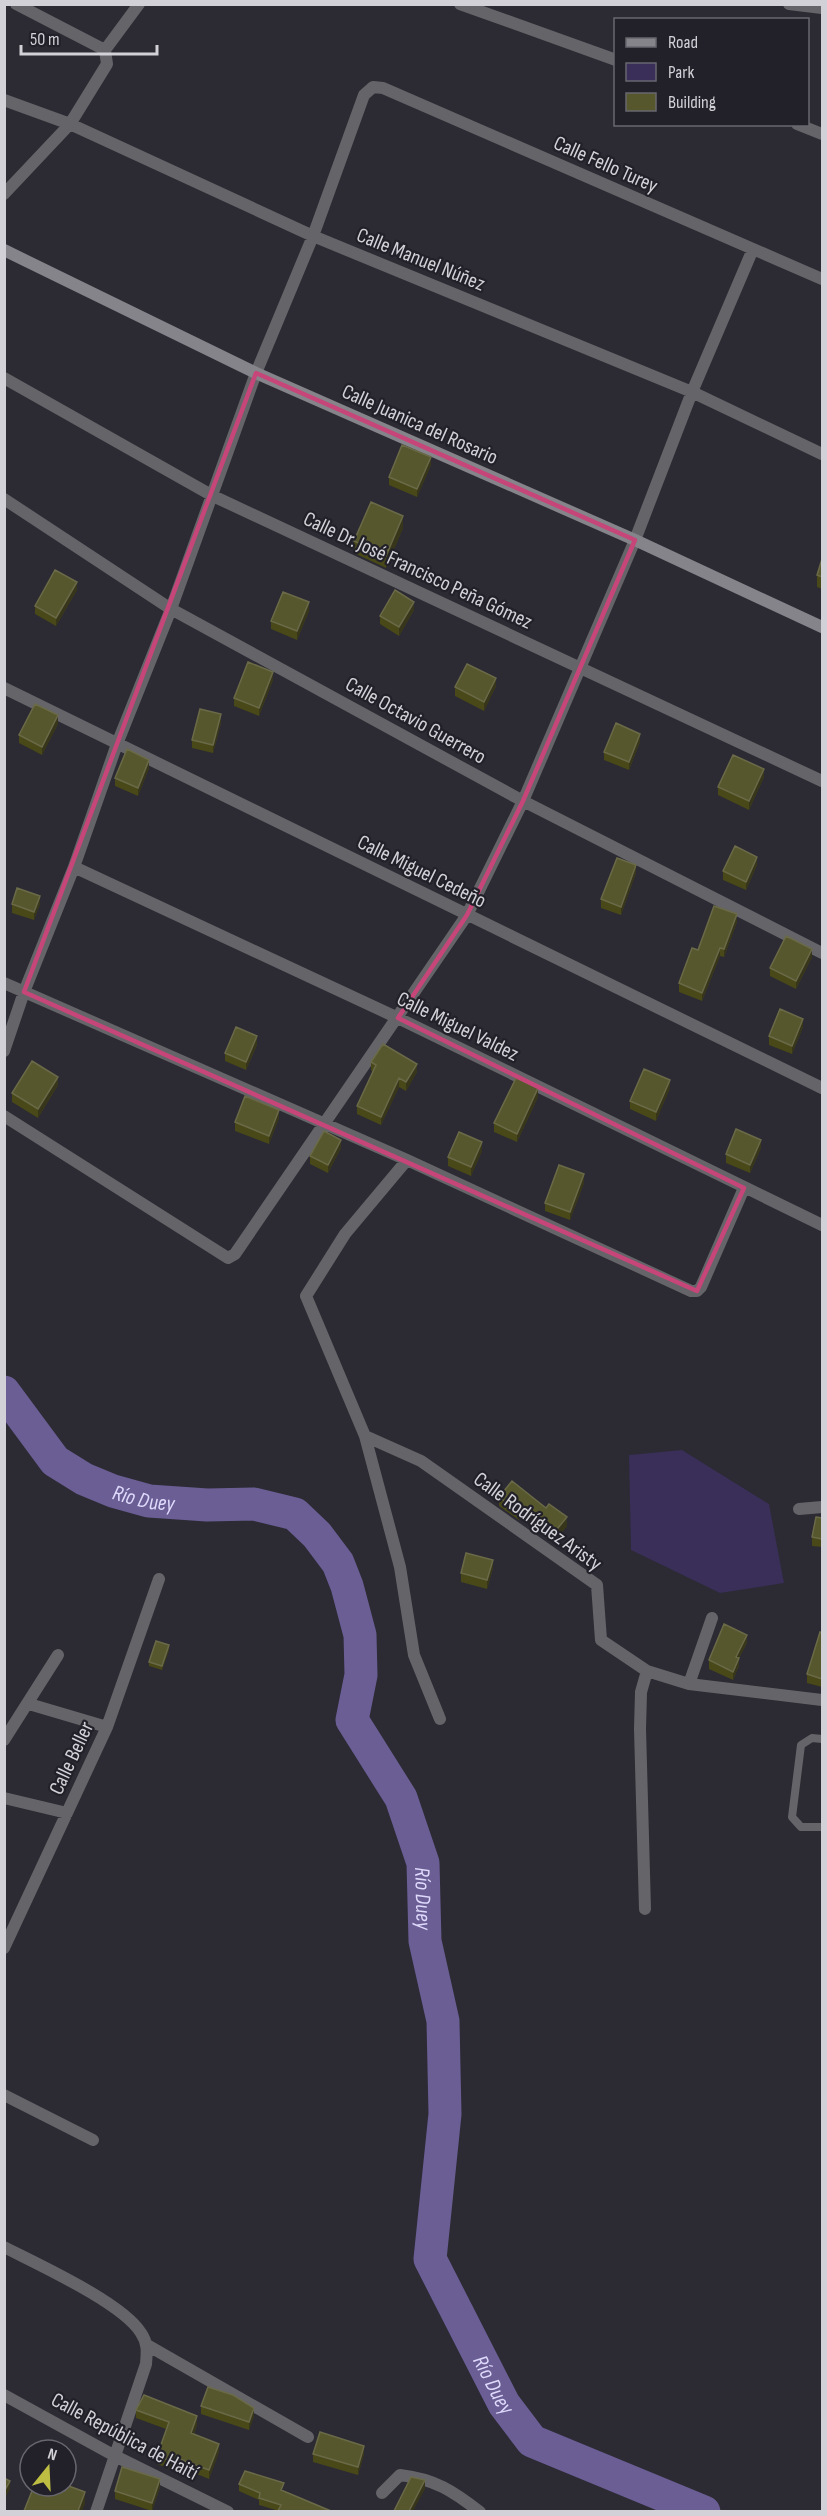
<svg xmlns="http://www.w3.org/2000/svg" width="827" height="2516" font-family="'Sofia Sans Condensed',sans-serif">
  <rect width="100%" height="100%" fill="#2c2a33"/>
  <path fill="#392f58" d="M682,1450L769,1504L784,1583L720,1593L631,1550L629,1455Z"/>
  <g fill="none" stroke-linecap="round" stroke-linejoin="round">
    <path stroke="#6a5e95" stroke-width="33" id="s1" d="M4,1392L55,1461L84,1479L113,1491L149,1501L207,1505L254,1504L295,1514L317,1535L338,1563L347,1586L360,1635L361,1675L352,1720L401,1798L423,1863L425,1941L443,2021L445,2114L430,2259L504,2404L532,2441L704,2512"/>
    <path stroke="#656569" stroke-width="8" d="M822,1739L812,1738L801,1745L792,1817L801,1827H822"/>
    <path stroke="#656569" stroke-width="12" d="M460,4L616,60
      M789,4L822,8
      M105,50L139,4
      M4,100L70,124L313,236L692,392L822,454
      M797,124L822,134
      M4,194L70,124L107,64L105,50L16,4
      M4,378L213,496L822,781
      M4,499L171,609L523,801L822,953
      M4,688L822,1088
      M74,867L398,1018L822,1225
      M4,983L407,1160L691,1291H697L701,1287L744,1188
      M4,1051L24,992L74,867L117,744L171,609L256,373L313,236L364,95L373,87L383,88L822,279
      M4,1116L228,1258L235,1254L467,915L523,801L635,540L692,392L753,249
      M407,1160L345,1234L306,1296L365,1436L400,1567L414,1655L440,1719
      M365,1436L421,1461L597,1585L601,1640L647,1671L689,1684L822,1700
      M799,1509L822,1507
      M689,1684L712,1618
      M29,1704L107,1727
      M4,1740L58,1655
      M4,1798L67,1813
      M645,1909L640,1729L641,1692L647,1671
      M4,1948L107,1727L159,1579
      M4,2095L93,2140
      M4,2247C37,2264 123,2303 141,2333C148,2343 147,2352 146,2364L96,2512
      M147,2345L308,2437
      M4,2395L115,2456L228,2512
      M382,2493L400,2475C435,2479 453,2491 480,2512"/>
    <path stroke="#85848b" stroke-width="12" d="M4,250L256,373L635,540L822,627"/>
  </g>
  <path fill="#484819" d="M431,465L417,497L389,485V477Z
    M403,528L386,568L354,553V541Z
    M822,559V589L817,587V575Z
    M77,590L56,626L35,614V606Z
    M414,610L399,636L380,624V616Z
    M309,611L297,640L271,629V621Z
    M273,680L259,716L234,706V698Z
    M496,686L484,711L455,696V687Z
    M221,723L213,753L192,748V740Z
    M58,724L42,755L19,743V735Z
    M640,742L629,770L604,760V752Z
    M149,768L138,796L115,786V778Z
    M764,777L749,810L718,795V787Z
    M757,865L746,890L723,880V871Z
    M636,873L621,915L601,908V899Z
    M12,904H40L34,920L12,913Z
    M737,922L724,957L720,956L702,1001L679,992V983L698,950Z
    M812,957L796,989L770,976V968Z
    M803,1027L792,1054L769,1045V1036Z
    M257,1045L246,1070L225,1061V1053Z
    M371,1062L417,1072L406,1091L399,1087L381,1125L357,1114V1106L373,1072L371,1070Z
    M58,1085L38,1118L12,1102V1093Z
    M670,1088L656,1121L630,1109V1101Z
    M538,1097L517,1142L494,1132V1123Z
    M279,1118L269,1144L235,1131V1122Z
    M341,1148L328,1173L310,1164V1156Z
    M761,1148L750,1173L726,1163V1154Z
    M482,1151L471,1176L448,1166V1157Z
    M584,1183L570,1220L545,1211V1203Z
    M499,1497L567,1526L553,1543L521,1517L519,1520L499,1506Z
    M822,1518V1547L812,1546V1537Z
    M493,1568L487,1589L461,1582V1573Z
    M822,1633V1687L807,1683V1674Z
    M747,1643L739,1658V1666L733,1680L709,1669V1660Z
    M169,1650L162,1670L149,1666V1662Z
    M201,2406L254,2416L249,2430L201,2414Z
    M136,2410L197,2425L194,2434L219,2452L209,2479L182,2468L181,2473L157,2464V2456L166,2429L136,2418Z
    M313,2454H364L358,2475L313,2462Z
    M239,2484L284,2491L331,2511H279L259,2505V2500L239,2491Z
    M160,2487L152,2511L115,2499V2491Z"/>
  <path fill="#37361b" d="M431,457V465L417,497V489Z
    M403,516V528L386,568V556Z
    M77,582V590L56,626V618Z
    M309,602V611L297,640V631Z
    M414,602V610L399,636V627Z
    M273,672V680L259,716V708Z
    M496,678V686L484,711V702Z
    M221,714V723L213,753V745Z
    M58,715V724L42,755V747Z
    M640,734V742L629,770V762Z
    M149,760V768L138,796V788Z
    M764,769V777L749,810V801Z
    M757,857V865L746,890V882Z
    M636,865V873L621,915V907Z
    M40,896V904L34,920V912Z
    M737,914V922L724,957V949Z
    M720,948V956L702,1001V993Z
    M812,949V957L796,989V981Z
    M803,1019V1027L792,1054V1046Z
    M257,1036V1045L246,1070V1062Z
    M417,1064V1072L406,1091V1082Z
    M58,1077V1085L38,1118V1109Z
    M399,1078V1087L381,1125V1117Z
    M670,1080V1088L656,1121V1112Z
    M538,1088V1097L517,1142V1134Z
    M279,1110V1118L269,1144V1136Z
    M341,1140V1148L328,1173V1165Z
    M761,1140V1148L750,1173V1165Z
    M482,1142V1151L471,1176V1167Z
    M584,1174V1183L570,1220V1212Z
    M521,1509V1517L519,1520V1512Z
    M567,1517V1526L553,1543V1534Z
    M493,1560V1568L487,1589V1580Z
    M747,1635V1643L739,1658V1666L733,1680V1672L736,1657Z
    M169,1645V1650L162,1670V1666Z
    M254,2408V2416L249,2430V2422Z
    M197,2416V2425L191,2442V2433Z
    M219,2444V2452L209,2479V2470Z
    M364,2446V2454L358,2475V2467Z
    M160,2479V2487L152,2511V2503Z
    M425,2480V2489L413,2511H409Z
    M10,2481V2489L4,2500V2492Z
    M85,2492V2504L82,2511H78Z"/>
  <path fill="#57572e" stroke="#6a6a48" stroke-width="1.5" d="M402,445L431,457L417,489L389,477Z
    M371,502L403,516L386,556L354,541Z
    M822,559V577L817,575Z
    M55,570L77,582L56,618L35,606Z
    M395,590L414,602L399,627L380,616Z
    M283,592L309,602L297,631L271,621Z
    M248,662L273,672L259,708L234,698Z
    M467,664L496,678L484,702L455,687Z
    M35,704L58,715L42,747L19,735Z
    M200,709L221,714L213,745L192,740Z
    M616,723L640,734L629,762L604,752Z
    M127,749L149,760L138,788L115,778Z
    M733,755L764,769L749,801L718,787Z
    M735,846L757,857L746,882L723,871Z
    M617,858L636,865L621,907L601,899Z
    M17,888L40,896L34,912L12,904Z
    M714,906L737,914L724,949L720,948L702,993L679,983L692,948L698,950Z
    M786,936L812,949L796,981L770,968Z
    M780,1009L803,1019L792,1046L769,1036Z
    M236,1027L257,1036L246,1062L225,1053Z
    M383,1044L417,1064L406,1082L399,1078L381,1117L357,1106L376,1065L371,1062Z
    M32,1061L58,1077L38,1109L12,1093Z
    M644,1069L670,1080L656,1112L630,1101Z
    M516,1078L538,1088L517,1134L494,1123Z
    M245,1096L279,1110L269,1136L235,1122Z
    M736,1129L761,1140L750,1165L726,1154Z
    M324,1131L341,1140L328,1165L310,1156Z
    M459,1132L482,1142L471,1167L448,1157Z
    M559,1165L584,1174L570,1212L545,1203Z
    M512,1481L546,1508L549,1504L567,1517L553,1534L521,1509L519,1512L499,1497Z
    M816,1517L822,1518V1539L812,1537Z
    M466,1553L493,1560L487,1580L461,1573Z
    M724,1624L747,1635L736,1657L739,1658L733,1672L709,1660Z
    M820,1632L822,1633V1679L807,1674Z
    M156,1641L169,1645L162,1666L149,1662Z
    M208,2387L233,2395L254,2408L249,2422L201,2406Z
    M144,2395L197,2416L191,2433L219,2444L209,2470L182,2460L181,2465L157,2456L169,2422L136,2410Z
    M320,2432L364,2446L358,2467L313,2454Z
    M122,2467L160,2479L152,2503L115,2491Z
    M245,2471L284,2483L281,2490L331,2511H278L281,2505L259,2498L260,2493L239,2484Z
    M411,2477L425,2480L409,2511H394Z
    M4,2478L10,2481L4,2492Z
    M66,2485L85,2492L78,2511H24L34,2486H66Z"/>
  <path fill="none" stroke="#c6467a" stroke-width="4.5" stroke-linejoin="round" d="M256,373L635,540L523,801L467,915L398,1018L744,1188L697,1291L24,992Z"/>
  <g text-anchor="middle" stroke-width="4.5" stroke-linejoin="round" paint-order="stroke">
    <g font-size="21" fill="#d2d1d7" stroke="#222129">
      <text transform="translate(606 164) rotate(24)" y="7">Calle Fello Turey</text>
      <text transform="translate(421 259) rotate(22)" y="7">Calle Manuel Núñez</text>
      <text transform="translate(420 424) rotate(24)" y="7">Calle Juanica del Rosario</text>
      <text transform="translate(418 570) rotate(25)" y="7">Calle Dr. José Francisco Peña Gómez</text>
      <text transform="translate(416 720) rotate(29)" y="7">Calle Octavio Guerrero</text>
      <text transform="translate(422 871) rotate(26)" y="7">Calle Miguel Cedeño</text>
      <text transform="translate(458 1026) rotate(26)" y="7">Calle Miguel Valdez</text>
      <text transform="translate(538 1521) rotate(36)" y="7">Calle Rodríguez Aristy</text>
      <text transform="translate(71 1758) rotate(-65)" y="7">Calle Beller</text>
      <text transform="translate(125 2436) rotate(28)" y="7">Calle República de Haití</text>
    </g>
    <g font-size="22" font-style="italic" fill="#dfd9fb" stroke="#222129">
      <text dy="8" stroke="none"><textPath href="#s1" startOffset="183">Río Duey</textPath></text>
      <text dy="8" stroke="none"><textPath href="#s1" startOffset="759">Río Duey</textPath></text>
      <text dy="8" stroke="none"><textPath href="#s1" startOffset="1263">Río Duey</textPath></text>
    </g>
  </g>
  <rect width="827" height="2516" fill="none" stroke="#d2d1d7" stroke-width="12"/>
  <rect x="614" y="18" width="195" height="108" fill="#222129" stroke="#68676f" stroke-width="1.5"/>
  <rect x="626" y="38" width="30" height="9" fill="#85848b" stroke="#68676f" stroke-width="1.5"/>
  <text x="668" y="48" font-size="18" fill="#d2d1d7">Road</text>
  <rect x="626" y="63" width="30" height="18" fill="#392f58" stroke="#68676f" stroke-width="1.5"/>
  <text x="668" y="78" font-size="18" fill="#d2d1d7">Park</text>
  <rect x="626" y="93" width="30" height="18" fill="#57572e" stroke="#68676f" stroke-width="1.5"/>
  <text x="668" y="108" font-size="18" fill="#d2d1d7">Building</text>
  <g transform="translate(48 2468) rotate(18)"><circle r="28" fill="#222129" stroke="#68676f" stroke-width="1.5"/>
  <path d="M0-4.5L10 22L0 15L-10 22Z" fill="#bebf42"/>
  <text y="-9" font-size="16" font-weight="bold" text-anchor="middle" fill="#d2d1d7">N</text>
  </g>
  <path d="M21 45v9h136v-9" fill="none" stroke="#d2d1d7" stroke-width="3"/>
  <text x="30" y="45" font-size="18" fill="#d2d1d7" stroke="#222129" stroke-width="4.5" paint-order="stroke">50 m</text>
</svg>
